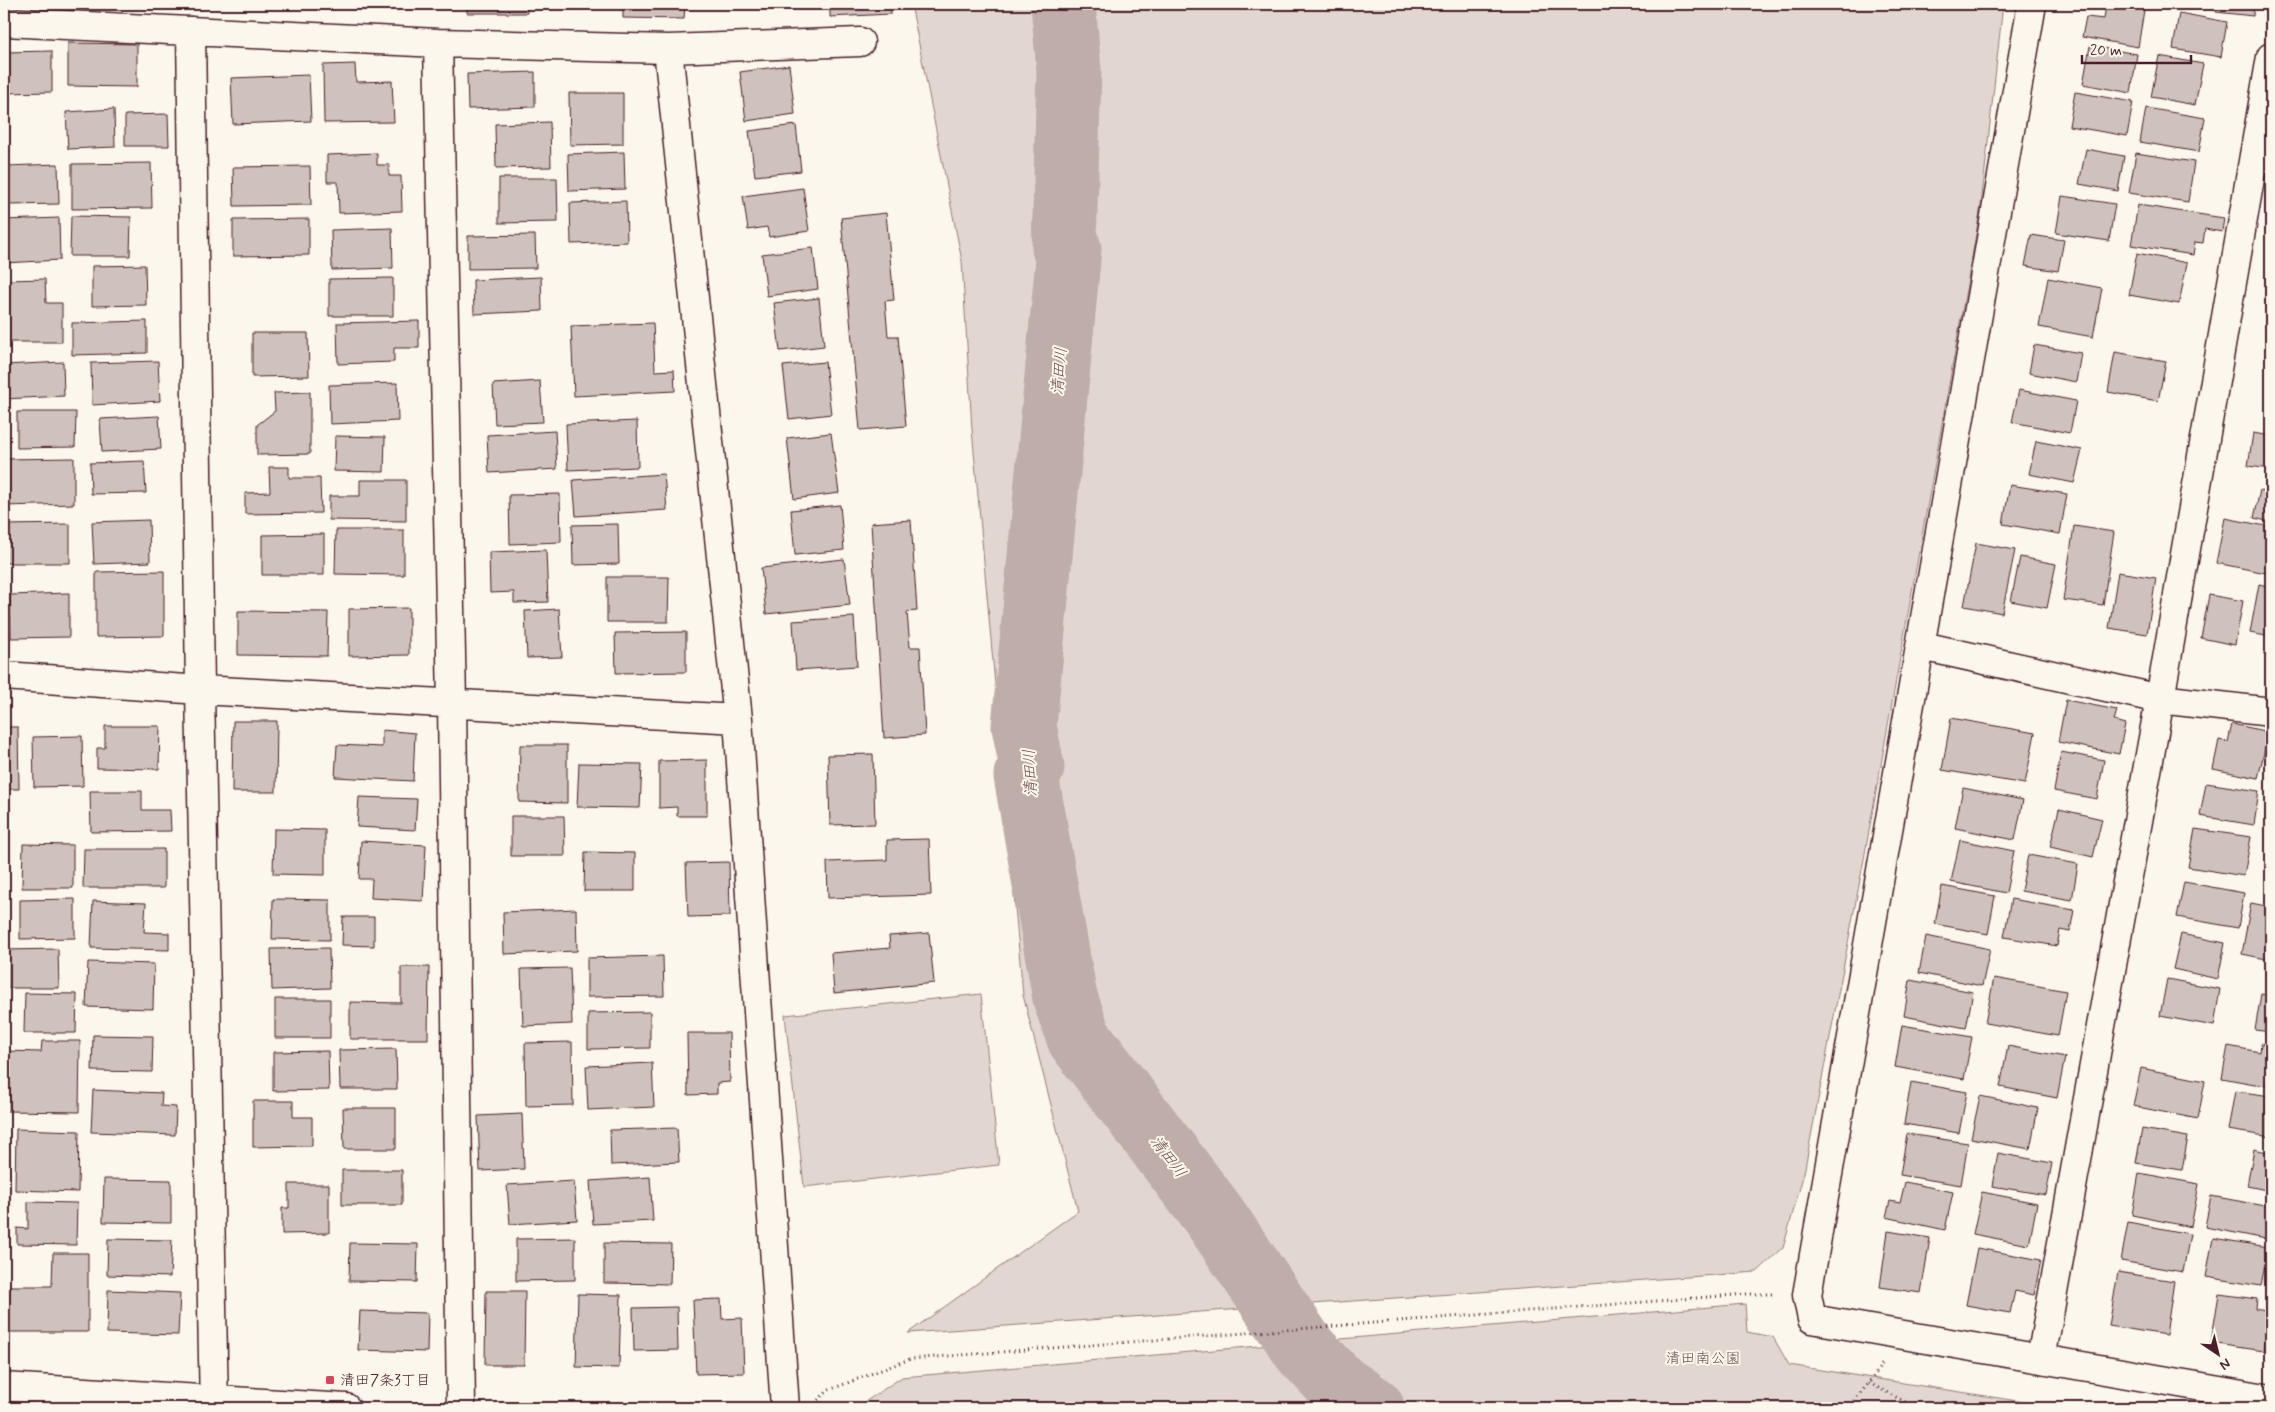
<svg xmlns="http://www.w3.org/2000/svg" width="2275" height="1412" font-family="Mynerve,'Klee One',sans-serif">
  <rect width="100%" height="100%" fill="#fbf7ec"/>
  <filter id="ink" filterUnits="userSpaceOnUse"><feTurbulence type="fractalNoise" baseFrequency=".02" numOctaves="2"/><feDisplacementMap in="SourceGraphic" scale="10" xChannelSelector="R" yChannelSelector="G"/><feConvolveMatrix kernelMatrix="1 2 1 2 8 2 1 2 1" color-interpolation-filters="sRGB"/></filter>
  <g filter="url(#ink)">
    <path fill="#e2d7d0" stroke="#967b7e" d="M911,4H2003L1981,206L1864,859L1804,1173L1783,1248L1757,1272L908,1333L1078,1211L1023,995L972,429L962,261Z
      M981,994L999,1165L804,1187L785,1015Z
      M1745,1304L1747,1332L1773,1337L1789,1365L2062,1408H856L902,1377Z"/>
    <g fill="none" stroke-linecap="round" stroke-linejoin="round">
      <path stroke="#bfadaa" stroke-width="65" d="M1063,4L1069,70L1064,248L1069,249L1024,726L1032,767L1026,776L1065,998L1079,1038L1215,1217L1305,1350L1339,1386L1372,1408"/>
    </g>
    <path fill="#cfc2bc" stroke="#4a1f2b" d="M383,4H438V8L382,6Z
      M467,4H527V13H467Z
      M623,4H685L684,19L623,18Z
      M830,4H890L891,14L830,17Z
      M2106,4H2145L2138,47L2082,37L2086,17L2104,19Z
      M2217,4H2254L2253,16L2216,12Z
      M2179,13L2227,22L2221,57L2173,49Z
      M68,43L137,44V87L68,86Z
      M2090,46L2137,54L2131,93L2083,84Z
      M52,51V92L4,93V52Z
      M2159,56L2203,64L2195,105L2151,97Z
      M355,64L356,82L392,81L394,122L324,123L323,65Z
      M789,65L795,114L746,121L740,72Z
      M535,72V107L468,109L467,74Z
      M309,75L311,121L233,124L231,78Z
      M2075,92L2133,102L2127,136L2069,126Z
      M569,93H623V144L570,145Z
      M2146,108L2205,118L2199,152L2140,142Z
      M114,109L115,147L68,149L66,112Z
      M168,114L169,146H125V115Z
      M550,122L551,167L496,168L495,124Z
      M796,125L801,171L755,176L749,131Z
      M2086,149L2124,156L2118,191L2079,184Z
      M624,152L625,189L569,191L568,154Z
      M377,153V165H389V176H401L402,211L339,213L338,182H327V155Z
      M2136,153L2194,162L2188,202L2129,193Z
      M151,163L152,208L72,209V164Z
      M58,164L59,204L8,205L7,166Z
      M310,166L311,205L234,206L233,167Z
      M499,178H557L558,222L499,223Z
      M803,188L809,231L769,237L767,227L748,230L743,196Z
      M2062,196L2115,204L2109,241L2056,233Z
      M626,201L627,242L571,244L570,203Z
      M2138,205L2224,218L2222,232L2205,229L2203,243L2195,242L2193,255L2131,245Z
      M886,213L894,300L885,301L888,336H898L906,426L860,430L841,218Z
      M71,216L131,217L130,256H70Z
      M59,218L60,260L4,263V220Z
      M309,219V255L233,256V220Z
      M392,228L393,268L332,270L331,230Z
      M535,235L536,268L468,269V236Z
      M2031,235L2064,240L2058,271L2025,266Z
      M813,248L818,289L767,296L762,254Z
      M2137,253L2187,263L2179,304L2129,295Z
      M145,265L146,305L92,306V266Z
      M541,277L542,311L474,314L473,280Z
      M393,278V316H329V279Z
      M2048,278L2102,288L2093,337L2039,327Z
      M45,279L46,303H62V342H7V280Z
      M819,298L824,346L780,351L774,303Z
      M147,321V353L72,355V323Z
      M419,321V348H394V362L338,364L337,323Z
      M653,323L655,371L674,370L675,391L574,396L571,326Z
      M252,333H308L309,376L252,377Z
      M2034,345L2081,353L2076,382L2029,373Z
      M2115,352L2166,361L2158,401L2108,392Z
      M158,361L160,401L92,405L91,363Z
      M63,362L64,396L4,399V365Z
      M825,362L831,414L789,419L783,366Z
      M540,381L543,422L495,424L493,384Z
      M397,383L398,421L330,424L329,385Z
      M2019,390L2076,401L2070,433L2012,422Z
      M310,392V454L257,455V425L275,411L274,393Z
      M17,412H76L75,447L17,448Z
      M159,416L161,449L102,452L100,419Z
      M637,421L638,467L568,470L566,424Z
      M555,431L557,469L489,473L487,435Z
      M831,433L839,493L794,499L787,438Z
      M2253,433L2271,436V469L2248,466Z
      M335,436L385,437L384,472L334,471Z
      M2036,441L2082,450L2074,483L2029,474Z
      M74,458V504L4,506V459Z
      M144,461L146,493L91,494L90,463Z
      M269,467H289V478H320L321,513L245,514V493L270,492Z
      M664,474L667,510L576,516L573,480Z
      M360,480H406V521L329,520V496H360Z
      M2010,485L2067,494L2060,534L2003,524Z
      M2260,490L2271,492V522L2254,518Z
      M560,494L561,542L510,544L509,495Z
      M840,505L844,550L795,555L791,510Z
      M2225,518L2271,527V574L2216,563Z
      M149,520L150,562L94,564L92,522Z
      M911,520L917,611L907,612L910,647H920L925,735L884,738L871,523Z
      M70,524V563H4V525Z
      M618,524L619,564L573,565L572,525Z
      M2074,526L2114,532L2103,605L2063,600Z
      M336,530H404V575L335,574Z
      M324,534V575H262V535Z
      M1976,543L2015,550L2002,613L1964,606Z
      M546,550L548,602L514,603V592L490,593L489,552Z
      M2020,557L2056,564L2047,608L2011,601Z
      M844,559L850,605L766,614L761,568Z
      M164,571V636L96,637V572Z
      M2118,572L2156,578L2147,634L2109,628Z
      M607,577H669L668,622H607Z
      M2259,584L2271,587V637L2250,633Z
      M69,593V637L11,638L10,595Z
      M2209,595L2243,601L2235,645L2201,638Z
      M409,608V655L349,656V609Z
      M559,609L562,657L527,658L525,611Z
      M238,611L328,612L327,656L238,655Z
      M854,617L857,666L796,670L793,621Z
      M686,632V672L616,673L615,633Z
      M2066,700L2117,710L2114,721L2125,724L2119,754L2058,742Z
      M1951,718L2035,733L2025,784L1942,770Z
      M233,721H277L276,792H232Z
      M2232,724L2269,732L2258,778L2213,769L2219,740L2228,742Z
      M105,726H160L159,769L97,768V748H105Z
      M4,727H18L19,789H4Z
      M382,730L415,733L413,781L335,777L337,745L382,747Z
      M82,736L83,786L34,787L33,737Z
      M520,745H567V803L519,802Z
      M2061,752L2104,760L2097,799L2054,791Z
      M873,754L875,824L830,825L828,755Z
      M707,760V816H677V807L659,808V761Z
      M579,763L642,764L640,808L577,807Z
      M2206,783L2259,791L2254,825L2200,816Z
      M1963,788L2023,800L2015,840L1955,828Z
      M90,791H142V810H170L171,831L91,832Z
      M359,797L417,799L415,830L357,827Z
      M2059,809L2102,819L2093,857L2050,847Z
      M511,816H564L565,856H511Z
      M274,829L325,830V875L273,874Z
      M2195,829L2251,837L2244,876L2188,867Z
      M929,839L931,895L828,898L827,862L887,860V840Z
      M1960,840L2014,851L2006,893L1951,882Z
      M361,841L426,845L423,901L371,898L372,879H359Z
      M23,844L73,845V888H22Z
      M84,849H164V888H83Z
      M585,852L635,853V891H584Z
      M2028,855L2078,864L2072,900L2021,891Z
      M729,862L730,916L688,917L686,863Z
      M2184,882L2244,893L2238,928L2177,917Z
      M1942,886L1995,896L1988,934L1935,924Z
      M75,899V938L20,939V900Z
      M273,899L330,900V940L272,939Z
      M2011,899L2074,910L2070,932L2060,930L2057,946L2004,937Z
      M93,901L146,903L144,932L169,933V950L91,948Z
      M2251,903L2271,907V960L2242,954Z
      M576,909L577,951L504,954L503,912Z
      M343,917H374V946L342,945Z
      M929,933L934,983L834,993L831,953L890,948L889,936Z
      M2181,934L2225,943L2218,979L2173,969Z
      M1926,936L1990,949L1982,986L1919,973Z
      M329,948L330,988L272,990L271,949Z
      M58,949L59,988H4V950Z
      M663,956L664,996L587,997V958Z
      M88,962L154,964L153,1009L86,1007Z
      M401,967H429L428,1039H350V1002L401,1003Z
      M570,968L572,1024L523,1026L521,969Z
      M1994,978L2066,991L2058,1036L1985,1023Z
      M2167,979L2220,989L2214,1026L2160,1016Z
      M1910,980L1973,992L1966,1028L1904,1016Z
      M25,993L77,994L76,1033H24Z
      M2261,994L2271,996V1032L2255,1030Z
      M275,999H330V1038H275Z
      M650,1012V1048L588,1049V1013Z
      M1902,1025L1972,1037L1964,1079L1895,1067Z
      M687,1033H729L730,1082L717,1083V1094L688,1095Z
      M93,1035L153,1036L152,1072L92,1071Z
      M42,1041H80L79,1112L4,1111V1051L41,1052Z
      M572,1042L573,1105L526,1106L525,1043Z
      M2261,1043L2271,1045V1087L2222,1078L2228,1046L2260,1052Z
      M2008,1046L2065,1057L2057,1098L2000,1087Z
      M396,1049L397,1089H340L339,1050Z
      M328,1051L329,1090L273,1091V1052Z
      M652,1063L654,1107L588,1110L586,1066Z
      M2141,1068L2205,1081L2198,1119L2133,1106Z
      M1911,1082L1967,1092L1959,1133L1904,1124Z
      M93,1090L162,1093L161,1106L176,1107L175,1135L91,1132Z
      M2235,1091L2271,1096V1137L2228,1130Z
      M1980,1096L2038,1108L2030,1149L1971,1138Z
      M253,1101H293V1117H312V1146L253,1147Z
      M343,1108H396V1149H344Z
      M522,1114L524,1169L480,1171L478,1116Z
      M677,1128L679,1162L611,1165L610,1130Z
      M16,1129L79,1131L78,1192L15,1190Z
      M2142,1129L2188,1137L2182,1170L2136,1163Z
      M1907,1134L1968,1143L1961,1185L1900,1175Z
      M2254,1149L2271,1153V1191L2247,1186Z
      M1998,1153L2052,1163L2046,1195L1992,1186Z
      M342,1170H402V1205H342Z
      M2139,1173L2199,1184L2191,1227L2132,1215Z
      M650,1177L653,1221L593,1224L590,1181Z
      M104,1179L171,1180V1223L103,1222Z
      M574,1181L577,1220L510,1224L507,1185Z
      M1905,1182L1953,1192L1945,1230L1886,1217L1890,1201L1900,1203Z
      M289,1184H329V1233L282,1234V1208H289Z
      M1982,1192L2037,1203L2029,1245L1973,1234Z
      M2211,1196L2271,1207V1240L2205,1227Z
      M28,1202L77,1203L76,1245L17,1244V1228L28,1229Z
      M2128,1222L2190,1234L2183,1272L2121,1261Z
      M1888,1231L1930,1238L1921,1293L1880,1287Z
      M575,1238V1280L516,1281V1239Z
      M2213,1238L2268,1247L2261,1286L2206,1277Z
      M108,1239L172,1240L170,1277L107,1275Z
      M350,1243L418,1244L417,1282L349,1281Z
      M604,1243L671,1244L670,1284L604,1283Z
      M1977,1248L2041,1260L2034,1295L2015,1291L2010,1313L1966,1305Z
      M53,1253H88V1332H8L9,1286H52Z
      M2118,1272L2174,1281L2166,1335L2109,1326Z
      M108,1290L180,1293L178,1335L107,1333Z
      M486,1291H525L524,1365H485Z
      M578,1294L621,1295L619,1368L576,1367Z
      M2219,1294L2257,1299L2256,1309L2270,1312L2264,1351L2211,1343Z
      M721,1299L722,1319L742,1318L744,1373L696,1374L693,1300Z
      M677,1307L678,1350L634,1351L633,1308Z
      M360,1311L428,1313L427,1352L358,1350Z"/>
    <g fill="none" stroke-linecap="round" stroke-linejoin="round">
      <g stroke="#4a1f2b" stroke-width="31">
        <path id="minor" d="M2032,4L1807,1295L1812,1319L2271,1399
          M4,22L438,43L668,49L738,719L785,1408
          M191,31L200,690L214,1408
          M438,43L452,702L461,1408
          M668,49L860,42
          M1922,646L2160,699L2271,712
          M4,676L200,690L738,719
          M2041,1359L2160,699L2271,57
          M4,1387L346,1408"/>
      </g>
      <path stroke="#4a1f2b" stroke-width="3" stroke-dasharray="1 4" stroke-linecap="butt" d="M1869,1383L1917,1408
        M818,1400L829,1390L910,1359L1747,1294H1774
        M1847,1408L1869,1383L1882,1364"/>
      <use href="#minor" stroke="#fbf7ec" stroke-width="28"/>
    </g>
  </g>
  <rect fill="#d1495b" stroke="#fbf7ec" stroke-width="2" x="325" y="1375" width="10" height="10" rx="2.5"/>
  <g text-anchor="middle" stroke-width="4" stroke-linejoin="round" paint-order="stroke">
    <g font-size="15" fill="#704d54" stroke="#fbf7ec">
      <text x="1703" y="1363">清田南公園</text>
    </g>
    <g font-size="15" fill="#4a1f2b" stroke="#fbf7ec" text-anchor="start">
      <text x="340" y="1385">清田7条3丁目</text>
    </g>
    <g font-size="16" font-style="italic" fill="#6d4a51" stroke="#fbf7ec">
      <text transform="translate(1058 371) rotate(-85)" y="6">清田川</text>
      <text transform="translate(1029 773) rotate(-93)" y="6">清田川</text>
      <text transform="translate(1169 1156) rotate(53)" y="6">清田川</text>
    </g>
  </g>
  <rect width="2275" height="1412" fill="none" stroke="#fbf7ec" stroke-width="20"/>
  <rect x="10" y="10" width="2255" height="1392" fill="none" stroke="#4a1f2b" stroke-width="2" filter="url(#ink)"/>
  <g transform="translate(2218 1354) rotate(145)" stroke="#fbf7ec" stroke-width="4" paint-order="stroke">
  <path d="M0-4L9 19L0 12L-9 19Z" fill="#4a1f2b"/>
  <text y="-8" font-size="14" font-weight="bold" text-anchor="middle" fill="#4a1f2b">N</text>
  </g>
  <path d="M2082 55v8h109v-8" fill="none" stroke="#4a1f2b" stroke-width="2.5"/>
  <text x="2090" y="55" font-size="15" fill="#4a1f2b" stroke="#fbf7ec" stroke-width="4" paint-order="stroke">20 m</text>
</svg>
